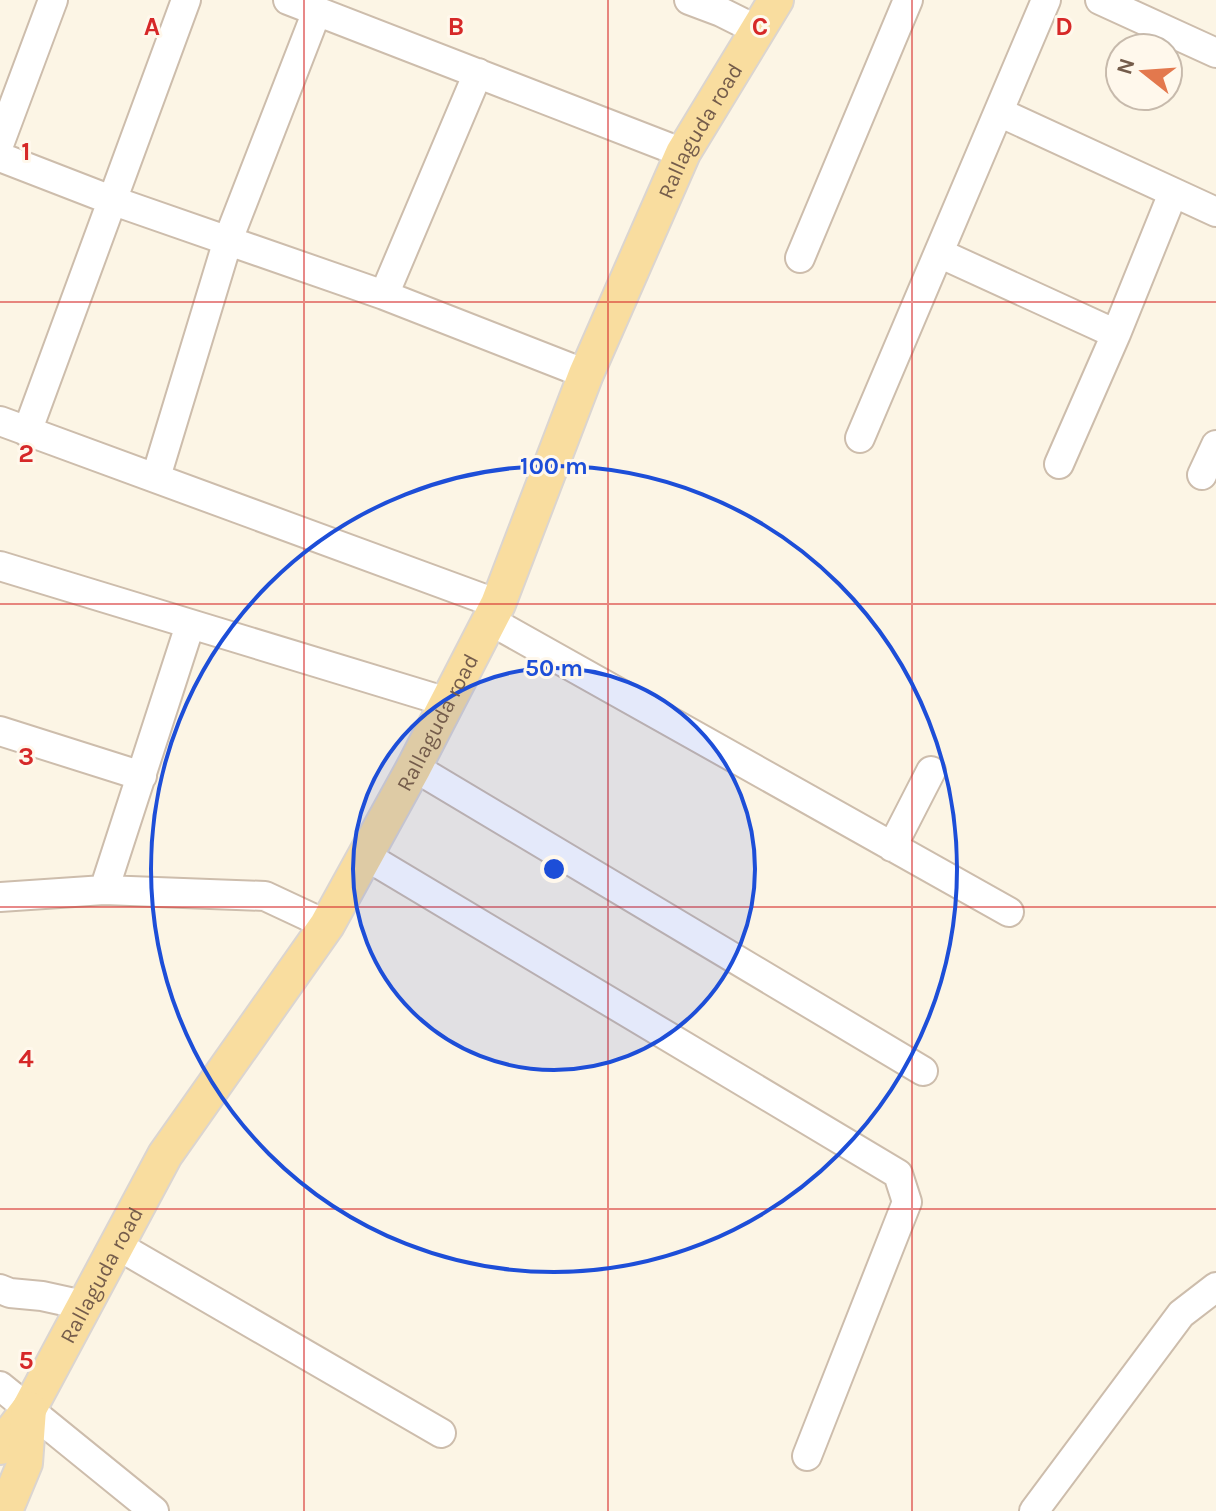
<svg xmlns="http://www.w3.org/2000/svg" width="1216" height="1511" font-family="Karla,sans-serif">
  <rect width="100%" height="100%" fill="#fcf5e5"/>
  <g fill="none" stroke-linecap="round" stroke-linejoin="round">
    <g stroke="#cdbdac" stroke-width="32">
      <path id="minor" d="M288,0L683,153
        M689,0L721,12L759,31
        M1100,0L1216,53
        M999,112L1216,212
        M0,142L53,0
        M0,157L111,200L384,295L586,374
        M939,253L1116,334L1173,193
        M800,258L908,0
        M384,295L478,73
        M0,421L498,604
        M27,432L186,0
        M860,438L1046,0
        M1059,464L1116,334
        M1202,475L1216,445
        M156,477L228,240L317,11
        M0,566L447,702
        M489,620L1009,912
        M0,731L142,776
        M414,767L923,1071
        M892,847L931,771
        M366,856L898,1174L907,1202L807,1456
        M104,890L190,625
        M0,897L104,890L265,896L327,925
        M115,1244L441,1433
        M0,1289L10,1293L42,1296L83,1305
        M0,1386L154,1511
        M1034,1511L1181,1314L1216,1287"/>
    </g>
    <g stroke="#dbd5d0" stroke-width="38">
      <g id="major">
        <path id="s1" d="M0,1447L29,1409L165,1155L327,925L414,767L498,604L586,374L683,153L776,0"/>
        <path d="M5,1511L25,1463L29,1409"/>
      </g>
    </g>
    <use href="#minor" stroke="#fff" stroke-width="28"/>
    <use href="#major" stroke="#f9dd9f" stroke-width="34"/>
  </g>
  <path fill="none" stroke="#d62828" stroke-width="2" stroke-opacity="0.55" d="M304,0V1511M608,0V1511M912,0V1511M0,302H1216M0,604H1216M0,907H1216M0,1209H1216"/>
  <circle cx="554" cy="869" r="201" fill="#1d4ed8" fill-opacity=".12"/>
  <g fill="none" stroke="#1d4ed8" stroke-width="4">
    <circle cx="554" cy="869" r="201"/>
    <circle cx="554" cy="869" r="403"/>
  </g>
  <g text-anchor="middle" stroke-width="6" stroke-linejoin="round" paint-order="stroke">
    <g font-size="22" fill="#745c4b" stroke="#fff8ec">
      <text dy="8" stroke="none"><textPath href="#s1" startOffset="1496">Rallaguda road</textPath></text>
      <text dy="8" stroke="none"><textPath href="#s1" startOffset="848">Rallaguda road</textPath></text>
      <text dy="8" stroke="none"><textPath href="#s1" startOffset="200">Rallaguda road</textPath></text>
    </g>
  </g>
  <g font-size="26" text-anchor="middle" font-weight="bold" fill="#d62828" stroke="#fff8ec" stroke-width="6" stroke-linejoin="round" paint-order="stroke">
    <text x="152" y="35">A</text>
    <text x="456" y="35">B</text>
    <text x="760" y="35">C</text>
    <text x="1064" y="35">D</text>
    <text x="26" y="160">1</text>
    <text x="26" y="462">2</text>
    <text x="26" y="765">3</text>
    <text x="26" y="1067">4</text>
    <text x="26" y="1369">5</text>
  </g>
  <circle cx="554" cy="869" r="12" fill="#1d4ed8" stroke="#fff8ec" stroke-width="4"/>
  <g font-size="24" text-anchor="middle" font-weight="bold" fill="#1d4ed8" stroke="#fff8ec" stroke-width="6" stroke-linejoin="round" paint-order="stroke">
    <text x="554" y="474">100 m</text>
    <text x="554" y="676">50 m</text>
  </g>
  <g transform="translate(1144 72) rotate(287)"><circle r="38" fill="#fff8ec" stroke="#c7baac" stroke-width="2"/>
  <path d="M0-6L14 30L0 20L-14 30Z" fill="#e3784d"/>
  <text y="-12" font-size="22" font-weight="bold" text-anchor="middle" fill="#745c4b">N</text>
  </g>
</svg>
